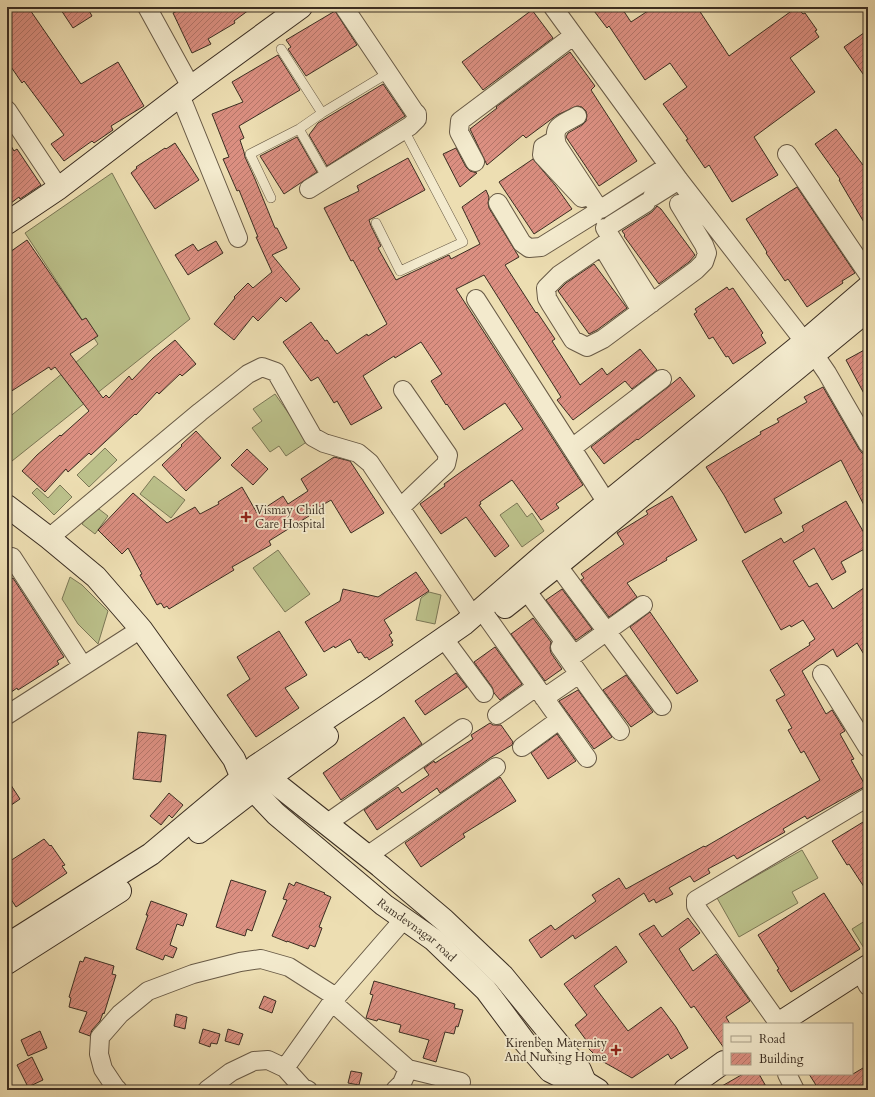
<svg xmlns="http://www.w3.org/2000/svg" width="875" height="1097" font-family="Cardo,serif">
  <defs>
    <pattern id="building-hatch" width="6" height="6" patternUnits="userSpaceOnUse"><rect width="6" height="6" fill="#db8f81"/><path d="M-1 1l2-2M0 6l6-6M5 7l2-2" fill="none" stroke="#b37569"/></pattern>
  </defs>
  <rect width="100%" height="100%" fill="#eddeb2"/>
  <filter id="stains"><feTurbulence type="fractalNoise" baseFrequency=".005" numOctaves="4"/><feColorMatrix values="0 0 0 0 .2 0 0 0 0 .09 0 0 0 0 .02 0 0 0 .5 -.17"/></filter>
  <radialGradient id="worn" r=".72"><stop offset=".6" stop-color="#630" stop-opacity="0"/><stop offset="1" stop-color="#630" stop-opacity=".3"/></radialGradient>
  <path fill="#bbc08a" stroke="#7b7756" d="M112,173L190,319L7,465V419L98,344L25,233Z
    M275,394L308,441L286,456L279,446L270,452L252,428L262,421L253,409Z
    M105,448L117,460L89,487L77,475Z
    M154,476L185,500L171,518L140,494Z
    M60,485L72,497L54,515L32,493L37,488L48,498Z
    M517,503L527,517L532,513L544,531L522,547L500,515Z
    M95,506L108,516L95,534L82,524Z
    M278,550L310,594L285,612L253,568Z
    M70,577L82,585L108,611L98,644L78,624L62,599Z
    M429,592L441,595L435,624L416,620L421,598Z
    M802,850L818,878L792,892L798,903L739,937L717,898Z
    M868,919V953H867L852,929Z"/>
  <path fill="url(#building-hatch)" stroke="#3b2e22" d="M14,7H28L81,84L118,62L144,106L111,126L113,130L94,143L92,141L64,161L51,144L64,135L24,81L22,83L7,61V12Z
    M59,7H87L92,16L73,28Z
    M186,7H253L234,21L235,23L208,39L211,44L192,53L173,13Z
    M591,7H621L631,22L654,7H697L729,56L797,7L803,14L805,13L817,30L815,31L819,37L790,58L815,92L754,137L778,175L732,202L709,165L705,168L686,140L688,139L663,104L687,87L670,63L645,80L609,26L607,28Z
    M532,10L553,38L483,90L462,62Z
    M335,11L357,45L306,76L288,49L291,47L286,40Z
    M868,30V81L844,47Z
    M570,52L595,86L591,90L637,161L599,186L566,137L568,133L582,125L586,121L587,116L586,111L582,107L577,106L557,115L526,138L523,135L487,165L470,129L497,108L496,107Z
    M278,55L300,90L239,126L244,138L240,140L244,152L245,157L255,179L275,228H277L287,248L272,255L300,289L286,302L281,297L258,321L253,316L234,340L214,324L235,298L234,297L248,283L253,288L272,272L256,237H258L239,190L237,191L223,159L229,157L212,114L243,102L232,82Z
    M383,84L405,116L327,166L309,135L318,123Z
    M836,129L863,165L868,162V229L839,180L840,179L815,144Z
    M297,137L317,172L284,194L260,156Z
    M7,139L14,151L17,149L41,185L20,199L19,197L7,206Z
    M175,143L199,180L155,209L131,173L137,168L136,167L165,148L166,149Z
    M456,148L466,167L470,171L477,173L460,187L443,154Z
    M408,158L425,190L369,220L371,226L381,246L378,248L396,280L449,255L451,259L480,244L462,207L486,190L489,197L488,203L489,208L519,257L505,265L536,313L537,312L555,339L552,341L580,385L602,368L607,375L640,349L657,370L632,389L625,381L573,420L557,400L561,397L484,275L456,289L583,485L556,504L559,508L541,520L512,480L480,502L481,504L479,505L509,546L495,557L466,517L441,534L420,504L445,486L444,484L468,467L523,429L505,403L464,430L447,404L446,405L431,381L442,374L421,342L395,358L394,356L363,376L382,408L351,425L337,401L334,403L318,377L311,381L283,342L311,322L325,341L327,340L337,354L367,334L368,336L387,324L353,260L351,261L324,208L359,191L357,186Z
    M533,159L555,185L572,209L534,234L499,182Z
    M797,187L855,273L842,281L843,283L807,307L788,279L785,281L766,253L767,252L746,219Z
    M657,206L661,209L695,255L689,262L659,284L624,236L625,235L622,231L652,212Z
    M27,240L82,320L86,318L98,336L70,354L103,398L106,395L109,398L129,376L132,380L153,358L175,340L196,364L182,376L180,374L159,394L157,392L136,415L135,414L91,455L89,453L68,472L66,469L45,492L22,471L37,455L60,435L61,436L89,411L55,367L51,370L49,367L7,394V254Z
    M216,241L223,253L188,275L175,255L193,244L198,251Z
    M594,264L627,308L597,330L589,334L558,291L566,283Z
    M727,287L729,290L733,288L763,333L761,335L766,343L733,364L728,356L726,357L713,337L709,339L694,314L697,312L695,309Z
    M868,348V401L846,360Z
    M680,377L695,396L638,440L637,439L604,464L591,447L668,387Z
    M823,387L859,449L862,453L866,454L868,457V513L841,460L774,499L782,513L745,533L724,495L706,467L761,434L760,432L779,422L777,419L807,402L804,397Z
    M196,431L221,458L186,491L162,465L182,446L181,445Z
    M247,449L268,469L253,485L231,465Z
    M334,457L350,461L384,513L351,533L331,500L308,514L309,516L269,541L271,545L232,567L234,570L169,609L167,606L164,608L161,603L157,605L140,575L142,574L128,548L122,554L98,530L133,493L167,523L195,507L200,514L219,504L218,502L242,487L257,513L283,496L288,504L308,491L301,479Z
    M672,496L697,540L666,558L667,560L627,583L637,597L609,617L581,580L584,578L581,574L624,544L617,533L648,514L646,511Z
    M846,501L868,540V547L841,562L846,572L832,580L814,548L793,561L809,587L817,583L833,609L868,585V661L857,643L837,657L833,649L802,671L826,714L832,710L845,731L840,734L854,759L851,760L865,785L864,786V787L807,819L805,816L783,829L785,832L737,859L734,855L708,869L710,873L694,882L690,876L669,888L673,894L656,903L654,899L649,902L644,893L575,939L573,935L541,958L529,940L551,925L555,930L596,901L592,895L619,878L626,889L704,846L705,847L820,780L804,751L801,753L788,730L792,728L776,700L785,695L770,670L810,645L809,643L815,639L803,620L791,627L790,625L781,630L742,561L781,538L784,543L804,531L802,526Z
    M416,572L429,591L384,620L392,633L389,635L393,641L391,642L393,645L369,660L367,657L365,658L361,652L358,653L350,639L335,648L334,646L324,652L305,622L340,601L343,589L378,597Z
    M13,578L64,657L57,661L59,664L18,690L17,688L7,695V582Z
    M562,589L592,629L576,640L546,600Z
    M650,612L698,681L677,694L630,627Z
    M533,618L551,642L550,648L551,653L562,669L545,681L511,634Z
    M279,631L307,675L285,688L299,708L256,737L227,695L250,679L237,657Z
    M495,647L522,684L500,700L494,693L492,687L474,662Z
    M456,673L467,687L425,715L415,701Z
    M626,675L653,712L631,727L603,690Z
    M578,690L612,737L594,749L559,701Z
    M404,717L422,744L341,800L323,773Z
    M490,723L493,725H501L513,742L512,745L490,758L440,793L437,788L377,830L364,810L398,787L402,793L429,775L424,768L434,761L435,763L473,739L471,735Z
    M138,732L166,735L161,782L133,779Z
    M557,734L576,761L548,779L531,753Z
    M500,777L516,801L463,834L465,837L421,867L405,843Z
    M7,779L20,799L7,808Z
    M169,793L183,805L172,818L169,815L161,825L150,816Z
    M868,819V893L849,864L847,865L832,841Z
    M44,839L50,846L51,845L65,865L62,866L67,873L16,907L7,893V863Z
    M231,880L266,891L252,931L247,929L245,936L216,927Z
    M296,882L325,893L324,894L331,897L319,927L322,928L315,947L310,945L308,949L287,941V942L272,936L287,900L283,899L289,883L294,886Z
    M824,893L860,949L791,992L777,970L779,969L758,935Z
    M151,901L187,914L183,926L177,924L170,945L177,948L173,958L165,955L163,960L136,949L148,915H146Z
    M688,918L700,933L679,949L693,971L716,954L750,1001L726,1017L730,1024H724V1048L694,1006L691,1008L639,934L654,925L662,937Z
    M616,946L627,962L594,986L628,1031L661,1007L676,1027L688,1048L671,1059L668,1054L632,1078L600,1060L588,1048L589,1044L575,1025L587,1015L564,984Z
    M85,957L114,966L112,974L116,975L104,1014L103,1013L100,1021L92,1030L90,1036L79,1032L87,1012L69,1007L71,998L69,997L80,961L83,962Z
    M374,981L455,1004L454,1008L463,1010L458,1027L456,1026L454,1034L445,1032L436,1062L423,1058L429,1040L399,1032L401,1025L378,1019L377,1021L366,1018L373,995L370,994Z
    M264,996L276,1001L272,1013L259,1008Z
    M176,1014L187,1017L185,1029L174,1026Z
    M203,1029L220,1034L217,1044L211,1043L210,1047L199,1043Z
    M228,1029L243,1034L239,1045L225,1041Z
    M40,1031L47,1048L28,1056L21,1040Z
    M32,1057L43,1080L28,1087L17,1065Z
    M868,1065V1090H819L809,1074H853Z
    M351,1071L362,1073L359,1085L348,1083Z
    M743,1074H759L768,1090H715Z"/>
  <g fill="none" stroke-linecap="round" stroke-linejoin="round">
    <g stroke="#685a46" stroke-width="10">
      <path id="lane" d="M281,49L322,113
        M299,129L323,171
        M271,198L250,154L299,129L322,113L388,73
        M376,223L400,271L463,242L404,130"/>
    </g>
    <g stroke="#685a46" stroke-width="20">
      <path id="street" d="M147,7L191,87
        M553,7L679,180L814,354L827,373L868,444
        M180,95L238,238
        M7,110L59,188
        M577,116C561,125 552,125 557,145L597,206
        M555,140L543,147L542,155L582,198
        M787,154L868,274
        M475,162L459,132L460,121L573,36
        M309,189L410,126L417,119V114L414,111L344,7
        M652,197L679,180
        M498,203L522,243L529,248L541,247L594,214
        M601,209L668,166
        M611,225L646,203
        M605,228L652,303
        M612,239L559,275L546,288L547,298L551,305L573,340L587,347L603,339L696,270L704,262L707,253L704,245L679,204
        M602,246L641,311
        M476,299L607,503
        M572,448L662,379
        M400,508L446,464L448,455L403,390
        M49,538L200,412L248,374L262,367L276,372L313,437L324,443L358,453L370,463L473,616
        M549,554L662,706
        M12,557L83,666
        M526,590L574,655L643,605
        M481,609L587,758
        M450,647L484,693
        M579,674L620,731
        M822,674L868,748
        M544,698L579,674L560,647
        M7,715L141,629
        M497,715L536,687
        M522,747L559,720
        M326,824L463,728
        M367,856L496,767
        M860,971L868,986
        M332,1002L408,1069L402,1083L395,1090
        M779,1024L699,911L696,906V900L868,797
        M285,1068L332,1002L404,919
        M408,1069L461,1082
        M787,1074L795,1090
        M118,1090L115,1087L103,1069L99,1054L100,1037L120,1014L148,991L193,974L240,962L261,959L289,967L336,997
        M207,1090L231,1072L254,1061L268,1060L285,1068L303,1088L308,1090"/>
    </g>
    <g stroke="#3b2e22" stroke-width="24">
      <g id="secondary">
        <path d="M7,223L59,188L191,87L301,7"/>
        <path id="s1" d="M7,506L49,538L96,577L141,629L234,759L242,778L276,814L384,905L434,940L486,990L524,1041L550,1071L572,1082H585L598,1090"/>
        <path d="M505,607L558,565L868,310"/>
        <path d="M259,769L269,778L380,866L444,920L503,976L580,1070L585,1082"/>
        <path d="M199,832L269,778L327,736"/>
        <path d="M7,945L151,854L256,766L372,688L464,624L548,551L804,342L868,287"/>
        <path d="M7,963L120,891"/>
        <path d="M778,1024L868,966"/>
        <path d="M685,1090L724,1062"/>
      </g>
    </g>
    <use href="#lane" stroke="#f3eacd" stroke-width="9"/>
    <use href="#street" stroke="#f3eacd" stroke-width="18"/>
    <use href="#secondary" stroke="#f3eacd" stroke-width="22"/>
  </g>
  <g fill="#8f2418" stroke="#f3eacd" stroke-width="1.5">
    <path d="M244 511h4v4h4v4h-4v4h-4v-4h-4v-4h4z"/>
    <path d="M614 1044h4v4h4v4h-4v4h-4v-4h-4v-4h4z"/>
  </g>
  <g text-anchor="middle" stroke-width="3.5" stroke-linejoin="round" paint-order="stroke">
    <g font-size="12" fill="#3b2e22" stroke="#f3eacd" text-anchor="start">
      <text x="255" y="514">Vismay Child<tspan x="255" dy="14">Care Hospital</tspan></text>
      <text x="607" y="1047" text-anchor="end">Kirenben Maternity<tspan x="607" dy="14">And Nursing Home</tspan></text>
    </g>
    <g font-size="12" fill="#3b2e22" stroke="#f3eacd">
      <text dy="4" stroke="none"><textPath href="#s1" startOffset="595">Ramdevnagar road</textPath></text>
    </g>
  </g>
  <rect width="875" height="1097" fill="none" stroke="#eddeb2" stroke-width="24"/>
  <rect x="8" y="8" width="859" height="1081" fill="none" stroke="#3b2e22" stroke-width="2"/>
  <rect x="12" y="12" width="851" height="1073" fill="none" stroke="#3b2e22"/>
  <rect x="723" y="1023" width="130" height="52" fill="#f3eacd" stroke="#a99f89"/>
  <rect x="731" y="1036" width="20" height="6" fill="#f3eacd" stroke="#a99f89"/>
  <text x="759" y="1043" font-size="12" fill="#3b2e22">Road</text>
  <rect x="731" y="1053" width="20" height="12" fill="url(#building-hatch)" stroke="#a99f89"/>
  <text x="759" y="1063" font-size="12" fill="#3b2e22">Building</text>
  <rect width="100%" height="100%" filter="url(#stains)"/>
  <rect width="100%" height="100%" fill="url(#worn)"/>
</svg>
